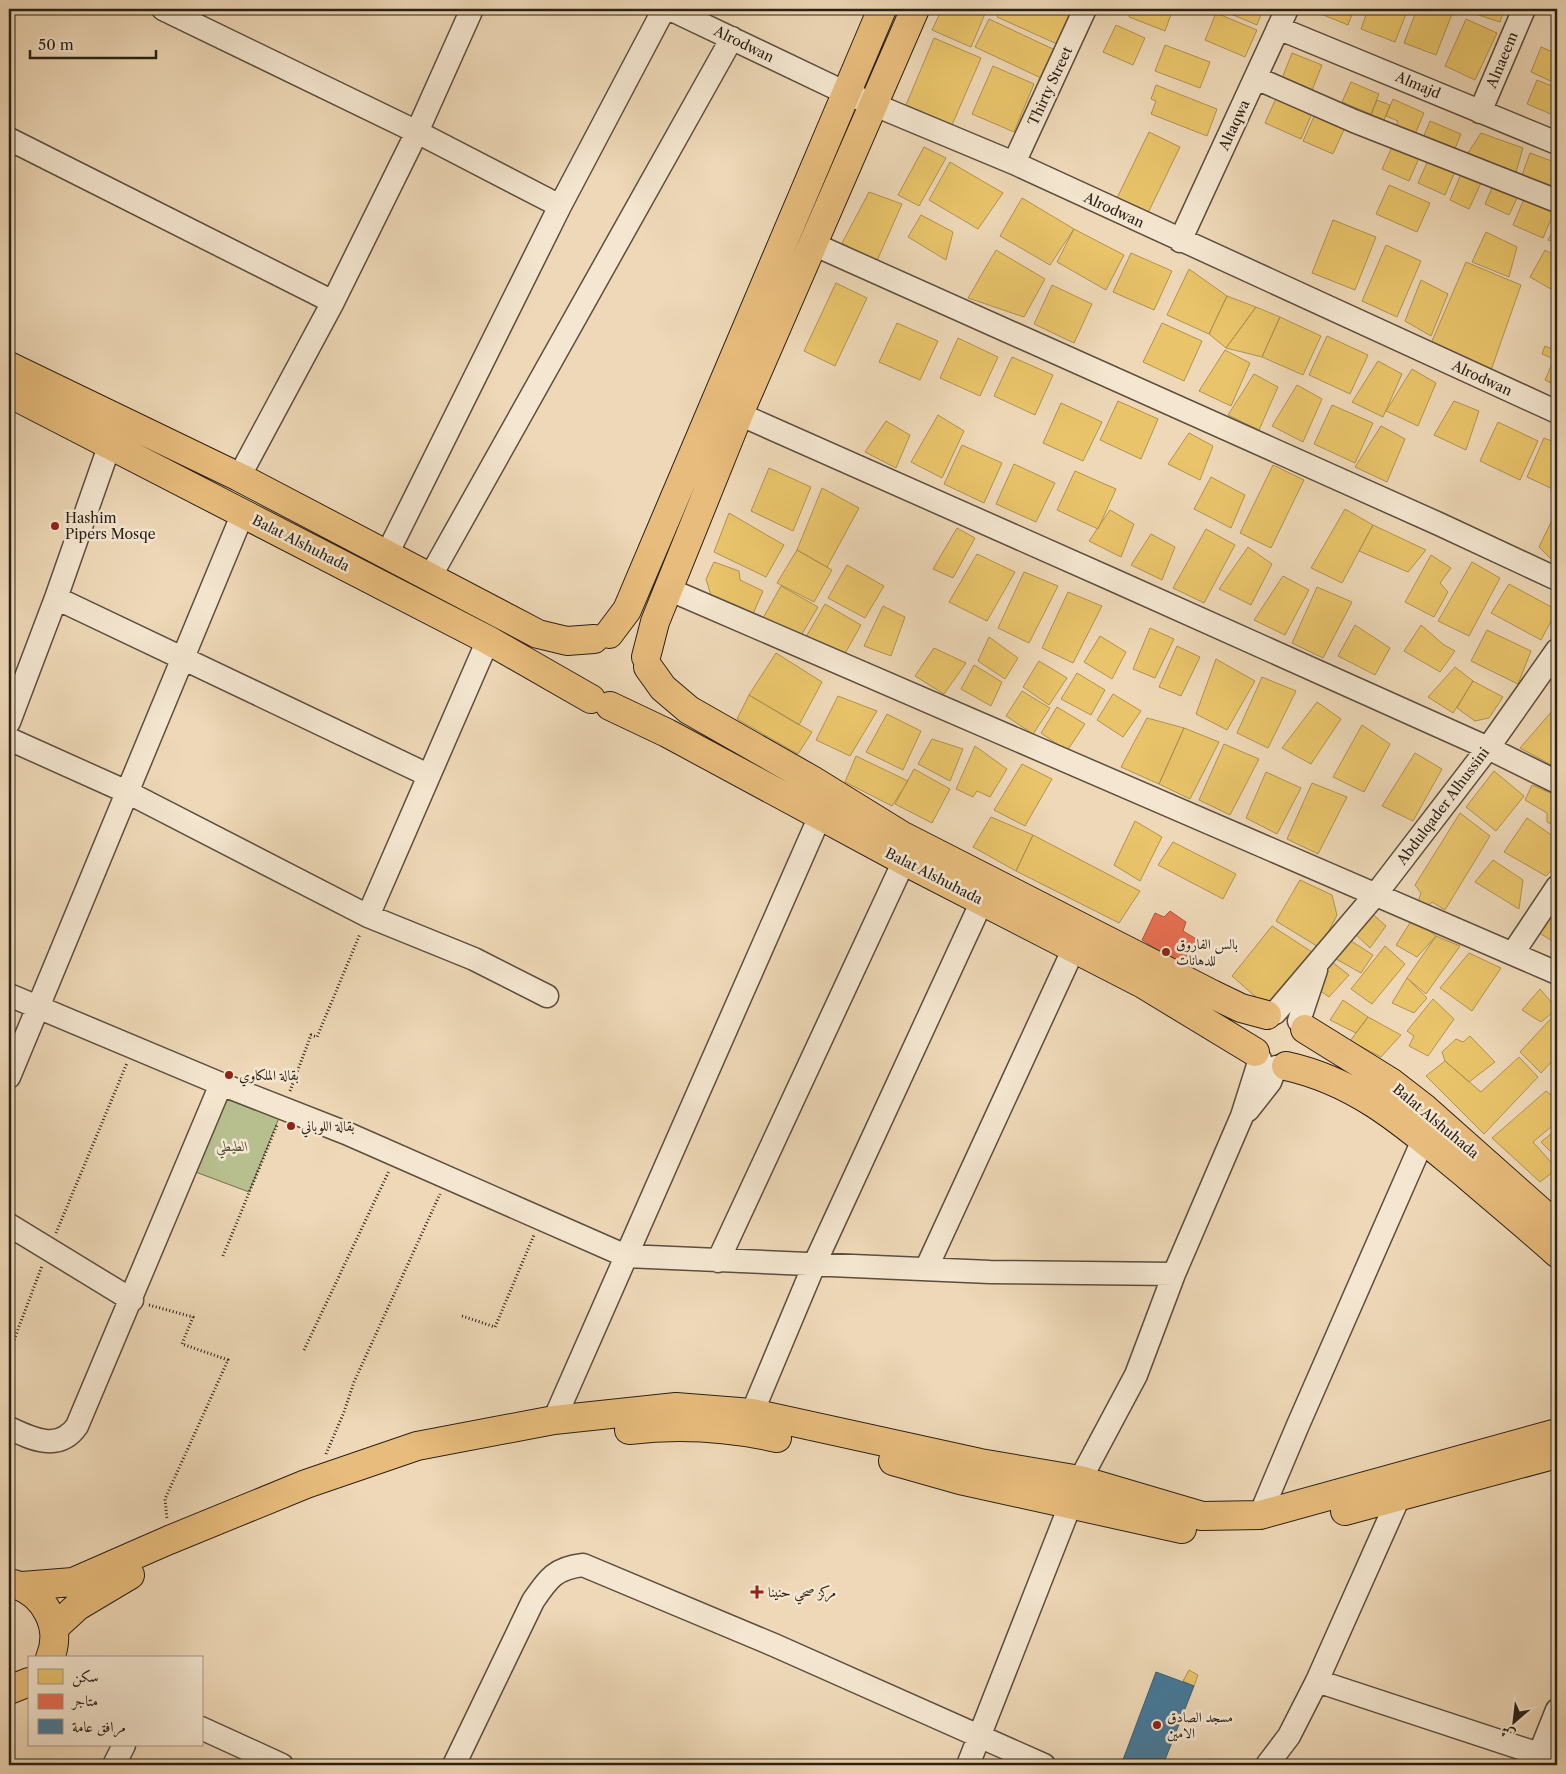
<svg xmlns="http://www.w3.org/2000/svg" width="1566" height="1774" font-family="'Libre Caslon Text',Amiri,serif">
  <rect width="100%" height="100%" fill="#eed8b7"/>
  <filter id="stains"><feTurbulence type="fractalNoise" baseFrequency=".004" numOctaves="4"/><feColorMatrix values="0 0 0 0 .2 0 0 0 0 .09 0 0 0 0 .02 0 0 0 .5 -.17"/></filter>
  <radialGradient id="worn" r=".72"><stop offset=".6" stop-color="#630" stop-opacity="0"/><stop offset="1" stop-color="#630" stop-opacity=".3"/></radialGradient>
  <path fill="#b8bf8e" stroke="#727052" d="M221,1084L283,1108L249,1192L185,1168Z"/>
  <path fill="#e9c46a" stroke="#b09351" d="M942,9H987L971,47L932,30Z
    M1000,9H1064L1071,12L1057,44L997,17Z
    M1132,9H1173L1165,31L1129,17Z
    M1219,9H1263L1257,25Z
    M1317,9H1354L1348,25L1316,12Z
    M1368,9H1408L1395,42L1361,29Z
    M1417,9H1438L1452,14L1436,55L1404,43Z
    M1460,9H1504L1500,22Z
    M1216,13L1257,30L1245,57L1205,40Z
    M989,19L1055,50L1041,78L975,47Z
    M1466,19L1497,33L1475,80L1445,66Z
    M1116,25L1145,38L1133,65L1103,52Z
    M934,38L981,58L952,125L906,105Z
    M1165,45L1210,62L1200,88L1155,71Z
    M1541,47L1557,54V84L1531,72Z
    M1292,53L1322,65L1311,93L1281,81Z
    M993,66L1034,84L1014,132L972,114Z
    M1537,80L1557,88V106L1553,115L1527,104Z
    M1351,82L1379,94L1371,114L1342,102Z
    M1156,85L1217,109L1207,136L1151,114L1156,101L1151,99Z
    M1278,94L1314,109L1301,139L1265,123Z
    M1393,99L1424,113L1413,139L1394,130L1398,121L1386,116Z
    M1377,100L1390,105L1382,125L1369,120Z
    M1316,112L1346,125L1333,154L1303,141Z
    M1430,121L1461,134L1452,156L1421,143Z
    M1149,132L1180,147L1147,215L1116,200Z
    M1481,133L1523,148L1514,179L1466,156Z
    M924,147L946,158L919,206L898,195Z
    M1392,147L1419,158L1409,181L1382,169Z
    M1530,153L1557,163V192L1521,178Z
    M1429,158L1456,169L1445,195L1418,183Z
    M950,162L1003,193L978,229L929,200Z
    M1461,174L1481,183L1469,209L1450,200Z
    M1495,181L1520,192L1509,215L1485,204Z
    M1389,185L1430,203L1417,232L1376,214Z
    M869,192L902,204L876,263L842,243Z
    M1527,192L1557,205L1543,238L1513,225Z
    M1022,198L1074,229L1050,265L1000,236Z
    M921,215L953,232L946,260L908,237Z
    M1333,220L1376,237L1355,290L1312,273Z
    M1557,223V243L1548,240Z
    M1074,229L1124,255L1106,290L1057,262Z
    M1486,232L1517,247L1509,277L1472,262Z
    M1386,245L1421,261L1397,317L1362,301Z
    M996,250L1045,279L1024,317L968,298Z
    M1545,250L1557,257L1556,292L1530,277Z
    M1131,253L1172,271L1154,310L1113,292Z
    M1466,262L1521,285L1489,376L1429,348Z
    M1189,269L1227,296L1209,334L1167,315Z
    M1421,280L1448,294L1431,336L1405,321Z
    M836,283L867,298L835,366L804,351Z
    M1052,285L1092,304L1074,343L1034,324Z
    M1227,296L1256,307L1226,348L1209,334Z
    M1256,307L1280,317L1262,357L1226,348Z
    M1280,317L1321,336L1303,375L1262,357Z
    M897,323L938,341L920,380L879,362Z
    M1162,323L1202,341L1184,381L1143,362Z
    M1327,336L1368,355L1350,394L1309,375Z
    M958,338L998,357L980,396L940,378Z
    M1545,346L1557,351V373L1553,384L1545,380L1554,359L1542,354Z
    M1225,350L1250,363L1231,406L1199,391Z
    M1012,357L1053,375L1035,415L994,396Z
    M1378,361L1402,374L1383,417L1352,402Z
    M1412,369L1436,383L1418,426L1386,411Z
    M1254,374L1278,387L1259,430L1228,415Z
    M1297,385L1322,399L1303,442L1272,426Z
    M1118,401L1158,419L1141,459L1100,440Z
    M1454,401L1479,411L1466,450L1434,435Z
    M1061,403L1102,422L1083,461L1043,443Z
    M1332,405L1373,423L1355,463L1314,444Z
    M938,415L964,431L942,478L911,462Z
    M886,421L910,435L896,468L865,452Z
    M1498,422L1538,441L1520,480L1480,461Z
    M1381,426L1405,439L1387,482L1355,467Z
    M1189,433L1213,446L1200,480L1168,464Z
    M1544,438L1557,443V491L1527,477Z
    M962,445L1002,463L984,503L944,484Z
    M1014,464L1055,483L1036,522L996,504Z
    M1273,465L1304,480L1271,548L1240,533Z
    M769,468L811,487L793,531L751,511Z
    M1075,471L1116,489L1098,529L1057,510Z
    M1211,477L1245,495L1231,528L1194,509Z
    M822,488L859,508L827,567L797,550Z
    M1345,509L1373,525L1342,583L1311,568Z
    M1110,510L1134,524L1121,557L1089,541Z
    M729,513L784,545L766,577L714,552Z
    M1557,515V565L1539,547L1554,516Z
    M1373,525L1426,550L1408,572L1359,551Z
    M957,528L975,538L953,578L933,569Z
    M1206,529L1235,545L1204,603L1173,588Z
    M1151,534L1175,547L1162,580L1131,565Z
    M1248,547L1272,564L1251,605L1219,589Z
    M797,550L832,570L814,602L777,583Z
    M977,554L1015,572L987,621L949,602Z
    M1431,555L1451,568L1440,583L1448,592L1434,617L1405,602Z
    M714,562L739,571L740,580L763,591L753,614L712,599L706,579Z
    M1472,562L1500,578L1469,636L1438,621Z
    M847,565L884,586L865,618L828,598Z
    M1024,572L1058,586L1029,643L998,628Z
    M1283,576L1309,590L1285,635L1254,620Z
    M1509,584L1557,610L1541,640L1491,613Z
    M781,586L818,607L799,639L762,620Z
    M1317,587L1352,602L1323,658L1292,643Z
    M1068,592L1102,606L1073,663L1042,648Z
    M825,604L861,625L843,657L806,637Z
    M883,606L905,617L891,656L864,646Z
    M1355,625L1390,648L1375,675L1338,656Z
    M1421,625L1444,645L1455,651L1440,672L1404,651Z
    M1150,628L1174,639L1155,678L1133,669Z
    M1487,630L1531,651L1518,684L1471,661Z
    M1100,636L1126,652L1112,679L1084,662Z
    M989,637L1018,658L1005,679L978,661Z
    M1177,646L1200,657L1181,696L1159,687Z
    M934,648L966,663L944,694L915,676Z
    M776,653L822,682L799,725L749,695Z
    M1216,659L1255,681L1227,730L1196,714Z
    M1039,661L1067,678L1049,705L1023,687Z
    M974,665L1002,682L991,706L961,689Z
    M1455,667L1473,681L1453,713L1428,697Z
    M1077,673L1105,690L1091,715L1061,699Z
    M1262,677L1296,691L1268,748L1237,733Z
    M1473,681L1503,697L1489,718L1475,721L1457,708Z
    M1022,691L1050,708L1033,734L1006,716Z
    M1113,694L1141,711L1123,737L1097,720Z
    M749,695L812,732L798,754L737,719Z
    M838,696L877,711L850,756L816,740Z
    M1317,702L1341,719L1311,764L1282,748Z
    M1057,707L1085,724L1067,751L1041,733Z
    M1553,710L1557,713V768L1520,748Z
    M887,714L921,731L903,770L866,752Z
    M1147,718L1184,728L1159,784L1121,767Z
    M1362,725L1390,744L1364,792L1333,777Z
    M1184,728L1219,742L1190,799L1159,784Z
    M932,739L963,749L950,781L918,764Z
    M1224,744L1259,759L1230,815L1199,800Z
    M975,746L1007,769L990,797L977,791L973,797L956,789Z
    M1415,753L1442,769L1413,821L1382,806Z
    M856,756L908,781L892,806L845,782Z
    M1022,764L1052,779L1025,826L994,810Z
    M914,769L950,789L932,823L895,804Z
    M1494,771L1524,796L1496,831L1466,807Z
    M1266,772L1301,788L1277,834L1246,818Z
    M1312,783L1347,797L1318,854L1287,839Z
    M1532,785L1557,796V827L1547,822V813L1525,800Z
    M1460,813L1490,836L1445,910L1432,902L1424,910L1417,905L1421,893L1415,885Z
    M991,817L1033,835L1016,871L973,847Z
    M1527,818L1557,839V864L1546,876L1504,852Z
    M1135,821L1162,837L1140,881L1114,865Z
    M1033,835L1140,891L1119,923L1016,871Z
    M1173,842L1236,874L1223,899L1158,865Z
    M1493,860L1523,880L1519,909L1475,882Z
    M1300,880L1332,895L1337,915L1320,948L1276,921Z
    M1557,907V944L1538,932Z
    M1367,909L1386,926L1370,948L1350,929Z
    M1413,918L1436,936L1417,957L1396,945Z
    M1272,926L1315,954L1266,1006L1232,976Z
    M1436,936L1460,946L1426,994L1407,978Z
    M1345,937L1373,955L1361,973L1331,956Z
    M1385,946L1405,964L1372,1004L1351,989Z
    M1469,953L1501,968L1472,1011L1440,988Z
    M1328,959L1349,975L1329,997L1315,987Z
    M1407,978L1427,998L1414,1013L1392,1003Z
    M1540,989L1557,1009L1541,1022L1522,1010Z
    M1433,999L1454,1019L1428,1056L1409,1046L1414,1036L1407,1031Z
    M1343,1000L1368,1017L1356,1033L1330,1020Z
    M1557,1012V1056L1541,1073L1520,1052Z
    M1368,1017L1401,1035L1381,1057L1350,1041Z
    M1470,1036L1495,1062L1469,1082L1445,1061L1442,1052L1456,1039L1463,1042Z
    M1519,1057L1538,1077L1484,1134L1426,1076L1445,1061L1481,1092Z
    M1546,1091L1557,1100V1122L1533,1142L1557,1169L1540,1182L1492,1138Z
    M1557,1129V1158L1541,1142Z
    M1189,1670L1198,1675L1194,1686L1183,1681Z"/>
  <path fill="#e76f51" stroke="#af573f" d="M1170,911L1186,922L1183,931L1203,943L1185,968L1142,940L1155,913L1164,917Z"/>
  <path fill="#457b9d" stroke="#3d6074" d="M1156,1672L1194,1686L1163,1765H1121Z"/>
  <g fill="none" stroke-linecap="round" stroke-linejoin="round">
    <g stroke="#5c4e3e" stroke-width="25">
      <path id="minor" d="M163,9L417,132L560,206
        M670,9L846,93L1014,163L1557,412
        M1278,28L1557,143
        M1256,78L1354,121L1557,201
        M1480,112L1524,9
        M9,139L333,302
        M1014,163L1085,9
        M1180,241L1287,9
        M813,244L1439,524L1557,579
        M739,414L1111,579L1488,748L1557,782
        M239,477L333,302L417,132L472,9
        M387,554L560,206L664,9
        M430,577L732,38
        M668,589L1557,973
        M56,598L428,775
        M9,722L56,598L110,444
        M9,739L127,792L368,916L474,959L547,996
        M368,916L488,640
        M1513,953L1557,887
        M9,995L221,1084L346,1133L626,1256L990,1272L1174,1274
        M1275,1013L1376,894L1488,748L1557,650
        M1299,1021L1316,970
        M9,1077L243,513
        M1248,1110L1270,1082L1276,1067
        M9,1225L132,1300
        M718,1261L904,861
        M926,1269L1074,948
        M752,1413L814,1265L982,901
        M554,1420L820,816
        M9,1428C32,1439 59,1452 77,1426L221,1084
        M1260,1515L1298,1425L1423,1140
        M1317,1681L1557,1760
        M201,1728L282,1765
        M114,1765L124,1745
        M454,1765L533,1601C548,1579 555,1568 583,1565L774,1645L1044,1765
        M968,1765L1080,1480L1136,1375L1174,1274L1242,1116L1260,1059
        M1267,1765L1289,1736L1317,1681L1399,1497
        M1535,1765L1557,1710"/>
    </g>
    <g stroke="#2b2016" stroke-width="30">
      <path id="major" d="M9,366L239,477L538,634L567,641L594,639
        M9,393L488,640L591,699
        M609,634L627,610L882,9
        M646,657L655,622L739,414L915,9
        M648,667L663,688L689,710L812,780L901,835L1212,994L1241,1008L1267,1015
        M610,706L667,733L904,861L1143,984L1255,1052
        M1305,1029L1392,1083L1423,1107L1557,1226
        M1286,1066C1359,1082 1408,1127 1464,1173C1495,1200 1527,1226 1557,1253
        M629,1430C679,1424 728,1427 777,1438
        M893,1461L960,1480L1182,1529
        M1345,1511L1557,1454
        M14,1584C45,1594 63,1627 50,1658
        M22,1586L73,1582L169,1540L306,1484L417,1446L554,1420L676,1407L752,1413L980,1463L1080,1480L1202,1516L1260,1515L1557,1433
        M54,1628L78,1606L130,1575
        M9,1690L29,1682"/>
    </g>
    <path stroke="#2b2016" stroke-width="3" stroke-dasharray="1 2.5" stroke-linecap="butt" d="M290,1091L311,1035L317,1037L360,934
      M56,1233L127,1063
      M223,1256L277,1125
      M149,1305L193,1317L182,1344L228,1360L165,1499L167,1519
      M462,1316L495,1327L534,1235
      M304,1350L389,1171
      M9,1353L42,1266
      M326,1454L344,1412L354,1382L440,1194"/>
    <use href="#minor" stroke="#f4e6d0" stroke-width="22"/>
    <use href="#major" stroke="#e7bc7c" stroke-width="28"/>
  </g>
  <g fill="#8f2418" stroke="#f4e6d0" stroke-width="2">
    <circle cx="55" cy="526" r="5"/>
    <circle cx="1166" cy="952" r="5"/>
    <circle cx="229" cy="1075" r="5"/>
    <circle cx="291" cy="1126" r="5"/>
    <path d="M754.5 1584.5h5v5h5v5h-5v5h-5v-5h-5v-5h5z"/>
    <circle cx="1157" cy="1725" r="5"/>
  </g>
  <g text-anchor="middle" stroke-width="5" stroke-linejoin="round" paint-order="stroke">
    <g font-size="14" fill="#2b2016" stroke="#f4e6d0">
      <text transform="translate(744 44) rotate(26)" y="5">Alrodwan</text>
      <text transform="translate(1502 60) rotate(-67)" y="5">Alnaeem</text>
      <text transform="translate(1418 85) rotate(23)" y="5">Almajd</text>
      <text transform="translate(1050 86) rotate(-65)" y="5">Thirty Street</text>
      <text transform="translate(1234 125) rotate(-65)" y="5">Altaqwa</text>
      <text transform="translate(1114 210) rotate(25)" y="5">Alrodwan</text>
      <text transform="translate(1482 378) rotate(25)" y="5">Alrodwan</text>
      <text transform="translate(301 543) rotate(27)" y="5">Balat Alshuhada</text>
      <text transform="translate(1443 806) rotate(-53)" y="5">Abdulqader Alhussini</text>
      <text transform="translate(934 876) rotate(27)" y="5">Balat Alshuhada</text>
      <text transform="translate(1436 1121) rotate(40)" y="5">Balat Alshuhada</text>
    </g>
    <g font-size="14" fill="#2b2016" stroke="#f4e6d0" text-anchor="start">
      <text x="65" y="523">Hashim<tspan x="65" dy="16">Pipers Mosqe</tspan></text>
      <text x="1176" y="949">بالس الفاروق<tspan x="1176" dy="16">للدهانات</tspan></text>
      <text x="239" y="1080">بقالة الملكاوي</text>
      <text x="301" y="1131">بقالة اللوباني</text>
      <text x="768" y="1597">مركز صحي حنينا</text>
      <text x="1167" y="1722">مسجد الصادق<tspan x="1167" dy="16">الامين</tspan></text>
    </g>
    <g font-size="14" font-style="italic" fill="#55503a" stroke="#f4e6d0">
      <text x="232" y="1151">الطيطي</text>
    </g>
  </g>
  <rect width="1566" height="1774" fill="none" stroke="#eed8b7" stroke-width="30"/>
  <rect x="10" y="10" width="1546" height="1754" fill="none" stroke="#2b2016" stroke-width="2.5"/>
  <rect x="15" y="15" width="1536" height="1744" fill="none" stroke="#2b2016"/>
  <rect x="28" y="1656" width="175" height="90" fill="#f4e6d0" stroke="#a49786"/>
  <rect x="38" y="1669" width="25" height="15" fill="#e9c46a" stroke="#a49786"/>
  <text x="72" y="1682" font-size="15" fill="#2b2016">سكن</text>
  <rect x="38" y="1694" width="25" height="15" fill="#e76f51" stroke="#a49786"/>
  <text x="72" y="1706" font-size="15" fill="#2b2016">متاجر</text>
  <rect x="38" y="1719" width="25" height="15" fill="#457b9d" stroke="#a49786"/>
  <text x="72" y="1732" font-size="15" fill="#2b2016">مرافق عامة</text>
  <g transform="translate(1514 1722) rotate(208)" stroke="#f4e6d0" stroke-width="4" paint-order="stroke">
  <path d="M0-4L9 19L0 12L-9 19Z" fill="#2b2016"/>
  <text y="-8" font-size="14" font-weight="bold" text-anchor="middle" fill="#2b2016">ش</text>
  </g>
  <path d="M30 50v8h126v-8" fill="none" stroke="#2b2016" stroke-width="2.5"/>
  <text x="38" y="50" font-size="15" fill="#2b2016" stroke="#f4e6d0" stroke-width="4" paint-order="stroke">50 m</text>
  <rect width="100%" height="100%" filter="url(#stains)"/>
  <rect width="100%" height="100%" fill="url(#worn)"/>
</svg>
